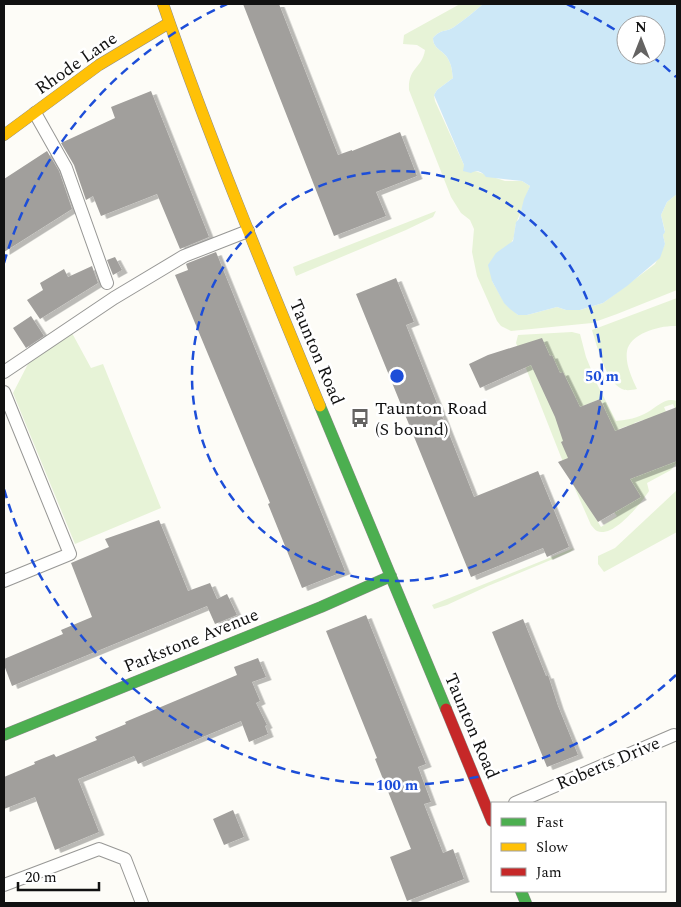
<svg xmlns="http://www.w3.org/2000/svg" width="681" height="907" font-family="Spectral,serif">
  <defs>
    <filter id="shadow"><feDropShadow dx="5.5" dy="3" stdDeviation="0" flood-color="#0004"/></filter>
  </defs>
  <rect width="100%" height="100%" fill="#fdfcf7"/>
  <path fill="#e7f3d7" fill-rule="evenodd" d="M460,4H489H483C474,12 464,20 454,27C445,33 442,28 433,38C433,50 445,50 449,61C452,66 452,73 453,78L437,90L434,95L435,101L464,165L475,171L505,181H522L530,186C525,198 522,210 517,221C513,229 517,238 509,245L492,281L504,302L518,315H527L557,307L566,310H580L603,303L655,264L665,244L663,235L665,231L661,215L667,202L677,194V290L617,314L592,323L511,331L501,326L497,321L477,276L472,252L474,229L470,220L461,213L451,197L409,90C408,67 422,69 425,50L417,45L403,44L404,35Z
    M436,211L433,217L406,230L296,276L293,267Z
    M677,298V326C661,325 630,333 627,351C625,364 632,378 637,389C632,390 626,391 622,389C606,382 597,346 592,330Z
    M572,332L580,334L586,357L597,384L616,421C627,420 638,418 648,412C657,407 665,397 677,401V413L673,404L664,407L672,426L677,423V429L673,431L677,441V452L671,436L670,458L677,455V462L671,470L647,483L649,491C642,502 613,539 597,531C595,530 593,527 591,525L561,457L516,343L518,335ZM600,399L605,410L583,419L578,408ZM643,420L653,442L643,446L634,423ZM627,426L637,449L628,452L619,429ZM608,504L617,516L601,527L593,514Z
    M72,333L91,368L103,364L161,508L75,544L13,393L29,362Z
    M677,490V532L604,572L598,564V556L615,548Z
    M574,548L570,552L488,586L447,605L434,609L432,605Z"/>
  <path fill="#cde8f7" fill-rule="evenodd" d="M483,4H677V194L667,202L661,215L665,232L663,235L665,244L660,258L627,286L603,303L580,310H566L557,307L527,315H518L510,309L504,303L492,281L488,265L496,253L513,241L516,222L519,219L524,199L530,186L522,181L486,177C483,172 477,169 471,173L463,171L464,165L434,95L437,90L453,78C452,73 452,66 449,61C445,50 433,50 433,38C442,28 445,33 454,27C464,20 474,12 483,4ZM626,25H656V55H626Z"/>
  <path fill="#a19f9c" filter="url(#shadow)" d="M243,4H279L338,155L352,150V151L400,132L417,176L376,192L386,216L334,236Z
    M151,91L209,237L180,249L157,194L101,216L93,196L86,200L74,165L61,143L115,118L111,107Z
    M47,151L59,171L72,209L4,252V179Z
    M216,252L345,571L302,588L268,504L270,503L175,275L188,270L186,264L188,263Z
    M115,257L122,270L113,275L107,260Z
    M92,266L98,283L40,319L27,300L43,290L40,283L64,269L68,277Z
    M396,278L414,322L406,325L474,497L538,471L569,547L547,557L543,548L471,577L356,294Z
    M31,316L44,336L26,348L13,328Z
    M542,338L550,356L552,355L560,373L563,372L580,407L600,399L615,431L677,407V461L630,479L641,497L598,522L558,462L568,458L561,442L563,441L555,417L531,365L480,388L469,364L488,355Z
    M159,520L188,591L210,583L217,599L227,594L237,615L215,624L207,606L12,686L4,665V659L63,634L61,630L92,617L71,563L109,547L105,539Z
    M366,615L426,764L418,767L431,802L424,804L443,853L453,849L464,879L407,901L390,857L411,849L375,759L377,758L326,631Z
    M523,619L546,676L548,675L558,706L578,755L547,767L492,632Z
    M258,658L266,677L252,682L260,701L256,703L267,725L265,726L268,734L249,742L241,721L138,764L134,756L78,779L99,832L55,850L35,797L4,809V777L35,764L34,762L54,754L56,757L97,740L95,737L126,724L125,722L237,675L234,667Z
    M233,810L244,837L224,845L213,819Z"/>
  <g fill="none" stroke-linecap="round" stroke-linejoin="round">
    <g stroke="#979795" stroke-width="14">
      <path id="lane" d="M35,113L66,168L107,283
        M4,372L114,298L184,256L248,231
        M4,392L70,554L4,581
        M515,803L674,735
        M4,885L99,849L125,859L142,903"/>
    </g>
    <g stroke="#8e8d8b" stroke-width="12">
      <path id="fast" d="M320,406L446,709
        M4,735L321,607L391,576
        M521,891L526,903"/>
    </g>
    <g stroke="#8e8d8b" stroke-width="12">
      <path id="slow" d="M163,4C210,140 265,273 320,406
        M4,135L99,65L169,23"/>
    </g>
    <g stroke="#8e8d8b" stroke-width="12">
      <path id="jam" d="M446,709L492,821"/>
    </g>
    <use href="#lane" stroke="#fffffe" stroke-width="12"/>
    <use href="#fast" stroke="#4caf50" stroke-width="11"/>
    <use href="#slow" stroke="#ffc107" stroke-width="11"/>
    <use href="#jam" stroke="#c62828" stroke-width="11"/>
  </g>
  <g fill="none" stroke="#1d4ed8" stroke-width="2.5" stroke-dasharray="9 6">
    <circle cx="397" cy="376" r="205"/>
    <path d="M676 675A409 409 0 0 1 4 489M4 263A409 409 0 0 1 227 4M567 4A409 409 0 0 1 626 37M652 56A409 409 0 0 1 676 77"/>
  </g>
  <defs>
    <g id="bus-bare" transform="scale(1.5)"><path d="M-5-6H5V4H4V6H2V4H-2V6H-4V4H-5ZM-3.5-4V0h7V-4ZM-3.5 1.2v1.5H-2V1.2ZM2 1.2v1.5H3.5V1.2Z" fill="#646362" stroke="#fff" stroke-width="2.5" paint-order="stroke"/></g>
  </defs>
  <g fill-rule="evenodd">
    <use href="#bus-bare" x="360" y="418"/>
  </g>
  <g text-anchor="middle" stroke-width="5" stroke-linejoin="round" paint-order="stroke">
    <g font-size="18" fill="#111" stroke="#fff">
      <text transform="translate(76 63) rotate(-35)" y="6">Rhode Lane</text>
      <text transform="translate(317 352) rotate(67)" y="6">Taunton Road</text>
      <text transform="translate(191 640) rotate(-22)" y="6">Parkstone Avenue</text>
      <text transform="translate(472 726) rotate(67)" y="6">Taunton Road</text>
      <text transform="translate(608 763) rotate(-23)" y="6">Roberts Drive</text>
    </g>
    <g font-size="18" fill="#111" stroke="#fff" text-anchor="start">
      <text x="375" y="414">Taunton Road<tspan x="375" dy="21">(S bound)</tspan></text>
    </g>
  </g>
  <circle cx="397" cy="376" r="8" fill="#1d4ed8" stroke="#fff" stroke-width="2.5"/>
  <g font-size="15" text-anchor="middle" font-weight="bold" fill="#1d4ed8" stroke="#fff" stroke-width="5" stroke-linejoin="round" paint-order="stroke">
    <text x="602" y="381">50 m</text>
    <text x="397" y="790">100 m</text>
  </g>
  <rect width="681" height="907" fill="none" stroke="#111111" stroke-width="10"/>
  <rect x="491" y="802" width="175" height="90" fill="#ffffff" stroke="#a0a0a0"/>
  <rect x="501" y="818" width="25" height="8" fill="#4caf50" stroke="#a0a0a0"/>
  <text x="536" y="827" font-size="15" fill="#111111">Fast</text>
  <rect x="501" y="843" width="25" height="8" fill="#ffc107" stroke="#a0a0a0"/>
  <text x="536" y="852" font-size="15" fill="#111111">Slow</text>
  <rect x="501" y="868" width="25" height="8" fill="#c62828" stroke="#a0a0a0"/>
  <text x="536" y="877" font-size="15" fill="#111111">Jam</text>
  <g transform="translate(641 40)"><circle r="24" fill="#ffffff" stroke="#a0a0a0"/>
  <path d="M0-4L9 19L0 12L-9 19Z" fill="#646362"/>
  <text y="-8" font-size="14" font-weight="bold" text-anchor="middle" fill="#111111">N</text>
  </g>
  <path d="M18 882v8h81v-8" fill="none" stroke="#111111" stroke-width="2.5"/>
  <text x="25" y="882" font-size="15" fill="#111111" stroke="#ffffff" stroke-width="4" paint-order="stroke">20 m</text>
</svg>
